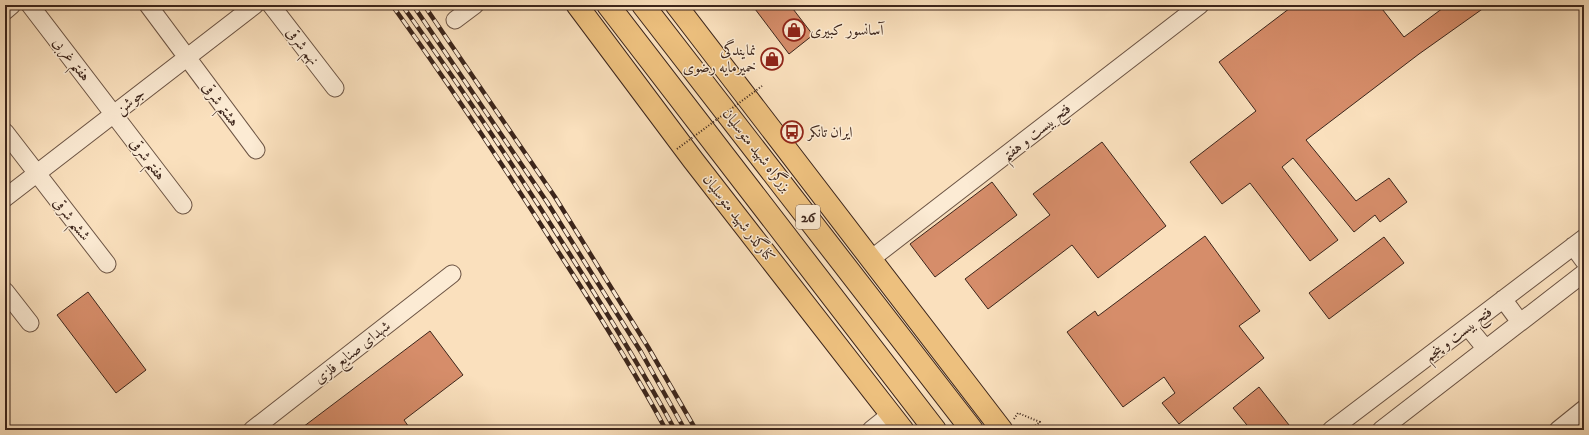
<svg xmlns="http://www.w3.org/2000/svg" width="1589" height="435" font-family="'IM FELL DW Pica',Amiri,serif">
  <rect width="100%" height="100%" fill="#fae0bd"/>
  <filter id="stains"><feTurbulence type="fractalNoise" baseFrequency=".005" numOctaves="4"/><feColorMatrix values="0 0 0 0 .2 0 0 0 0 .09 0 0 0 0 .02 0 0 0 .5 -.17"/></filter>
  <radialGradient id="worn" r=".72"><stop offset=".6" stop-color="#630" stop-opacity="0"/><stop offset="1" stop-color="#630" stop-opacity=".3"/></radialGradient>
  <path fill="#d68d6a" stroke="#3c251b" d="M752,5H790L813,35L789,54Z
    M1294,5H1379L1404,37L1447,5H1488L1419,54L1306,140L1356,201L1389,178L1407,202L1380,222L1375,215L1354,232L1293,158L1282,167L1338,240L1310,261L1250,183L1222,204L1190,162L1256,111L1219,62Z
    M1102,142L1166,226L1098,278L1072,245L988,309L965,279L1050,215L1033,194Z
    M992,182L1017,215L935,277L910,244Z
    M1205,236L1260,311L1239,326L1264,358L1179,424L1162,403L1175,393L1164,377L1123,407L1067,332L1095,311L1098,316Z
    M1384,237L1404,263L1329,319L1309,293Z
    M88,292L146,370L116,393L57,315Z
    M430,331L463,375L404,420L411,430H299Z
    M1259,387L1293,430H1251L1233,408Z"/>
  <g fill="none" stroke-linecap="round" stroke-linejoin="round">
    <g stroke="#6c5444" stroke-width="19">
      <path id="minor" d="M30,5L183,205
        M148,5L256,150
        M271,5L335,88
        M5,11L12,5
        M455,20L475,5
        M5,132L107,264
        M5,198L255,5
        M1573,246L1584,261
        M871,259L1200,5
        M5,291L30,323
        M1503,299L1520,322
        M1468,327L1486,349
        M252,430L452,274
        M871,430L891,414
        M1331,430L1584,238
        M1381,430L1584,273
        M1558,430L1584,409"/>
    </g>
    <g stroke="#3c251b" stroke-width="23">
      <path id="major" d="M577,5L693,160L903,430
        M676,5L1002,430"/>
    </g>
    <g stroke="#3c251b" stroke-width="24">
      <path id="highway" d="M608,5L935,430
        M643,5L972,430"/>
    </g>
    <path stroke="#3c251b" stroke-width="2" stroke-dasharray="1 2" stroke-linecap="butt" d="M1014,419L1018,413L1040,422L1030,430"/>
    <use href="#minor" stroke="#fcebd4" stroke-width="17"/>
    <use href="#major" stroke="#edc07e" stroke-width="21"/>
    <use href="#highway" stroke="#edc07e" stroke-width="22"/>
    <g stroke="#3c251b" stroke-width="4.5">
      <path id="rail" d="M392,5C451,87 507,171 561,256C598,313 634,370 666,430
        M402,5C460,86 516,169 569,253C606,311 642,370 675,430
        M413,5L547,202L641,352L685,430
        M424,5L555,197L648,347L696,430"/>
    </g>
    <use href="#rail" stroke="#fcebd4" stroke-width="3" stroke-dasharray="9" stroke-linecap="butt"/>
    <path stroke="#3c251b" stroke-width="2" stroke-dasharray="1 2" stroke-linecap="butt" d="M677,149L762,86"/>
  </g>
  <defs>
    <g id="shop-ring" transform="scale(1.15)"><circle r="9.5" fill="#fcebd4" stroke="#8f2418" stroke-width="1.5"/><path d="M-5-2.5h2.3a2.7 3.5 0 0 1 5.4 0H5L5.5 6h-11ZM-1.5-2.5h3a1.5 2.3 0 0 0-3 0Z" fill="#8f2418"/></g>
    <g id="bus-ring" transform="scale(1.15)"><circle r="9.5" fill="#fcebd4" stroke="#8f2418" stroke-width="1.5"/><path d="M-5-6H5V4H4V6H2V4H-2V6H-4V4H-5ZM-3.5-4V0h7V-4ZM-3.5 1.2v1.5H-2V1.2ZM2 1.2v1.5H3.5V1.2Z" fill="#8f2418"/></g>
  </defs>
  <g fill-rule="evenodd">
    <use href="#shop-ring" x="794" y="30"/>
    <use href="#shop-ring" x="772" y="59"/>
    <use href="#bus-ring" x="792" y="132"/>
  </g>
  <g text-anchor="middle" stroke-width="3" stroke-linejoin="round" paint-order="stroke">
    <rect fill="#fcebd4" stroke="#766052" stroke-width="1" x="796" y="205" width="24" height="24" rx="3"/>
    <g font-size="14" font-weight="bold" fill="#3c251b">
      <text x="808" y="222">26</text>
    </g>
    <g font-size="15" fill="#3c251b" stroke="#fcebd4" text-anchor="start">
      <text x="810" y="35">آسانسور کبیری</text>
      <text x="756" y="55" text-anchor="end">نمایندگی<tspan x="756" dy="17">خمیرمایه رضوی</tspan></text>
      <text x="808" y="137">ایران تانکر</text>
    </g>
    <g font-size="15" fill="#3c251b" stroke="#fcebd4">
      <text transform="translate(303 46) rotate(52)" y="5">نهم شرقی</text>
      <text transform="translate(72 59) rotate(52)" y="5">هفتم غربی</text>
      <text transform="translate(130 101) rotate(-38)" y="5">جوشن</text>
      <text transform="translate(221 104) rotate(53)" y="5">هشتم شرقی</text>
      <text transform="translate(1036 132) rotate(-38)" y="5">فتح بیست و هفتم</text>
      <text transform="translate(757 150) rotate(52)" y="5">بزرگراه شهید متوسلیان</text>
      <text transform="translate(148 159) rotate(53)" y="5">هفتم شرقی</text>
      <text transform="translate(739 218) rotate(52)" y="5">کنارگذر شهید متوسلیان</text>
      <text transform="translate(72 219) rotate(52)" y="5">ششم شرقی</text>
      <text transform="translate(1458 334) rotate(-37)" y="5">فتح بیست و پنجم</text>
      <text transform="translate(352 352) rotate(-38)" y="5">شهدای صنایع فلزی</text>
    </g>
  </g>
  <rect width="1589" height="435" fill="none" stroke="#fae0bd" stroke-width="20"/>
  <rect x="6" y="6" width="1577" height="423" fill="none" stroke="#3c251b" stroke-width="2"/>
  <rect x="10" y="10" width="1569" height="415" fill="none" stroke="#3c251b"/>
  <rect width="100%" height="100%" filter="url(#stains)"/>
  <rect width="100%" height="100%" fill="url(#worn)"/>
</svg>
